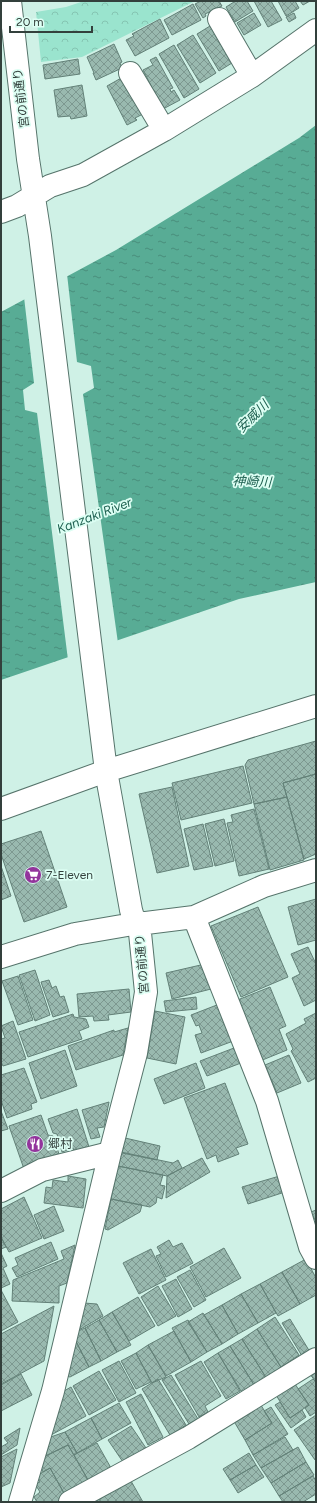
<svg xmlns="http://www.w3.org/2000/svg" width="317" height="1503" font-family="Figtree,'Noto Sans JP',sans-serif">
  <defs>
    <pattern id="park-crowns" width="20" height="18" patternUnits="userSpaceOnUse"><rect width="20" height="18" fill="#9ae4ce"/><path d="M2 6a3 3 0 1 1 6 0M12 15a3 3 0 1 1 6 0" fill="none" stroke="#85c5b2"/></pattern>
    <pattern id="water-ripples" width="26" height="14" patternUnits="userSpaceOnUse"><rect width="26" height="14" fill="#58ac95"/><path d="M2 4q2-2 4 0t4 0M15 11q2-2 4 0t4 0" fill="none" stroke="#498d7b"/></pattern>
    <pattern id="building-cross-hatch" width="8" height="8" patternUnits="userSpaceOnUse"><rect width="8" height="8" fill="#99b9af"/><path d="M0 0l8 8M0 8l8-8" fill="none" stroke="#7d9890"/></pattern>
  </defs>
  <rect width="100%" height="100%" fill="#cff1e6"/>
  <path fill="url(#park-crowns)" d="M84,1H195L82,57L41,62L36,12L66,7Z"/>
  <path fill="url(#water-ripples)" d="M316,125V582L239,599L1,680V312L116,250L299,138Z"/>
  <path fill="#cff1e6" d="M67,274L77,362L91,366L94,388L83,394L118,643L68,660L37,413L25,410L23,390L34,383L24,297Z"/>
  <path fill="url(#building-cross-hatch)" stroke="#638178" d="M201,1H219L222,6L205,14L206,16L203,18L195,4Z
    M233,1H247L253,11L235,22L226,7L234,2Z
    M254,1H271L282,20L268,27Z
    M278,1H295L299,8L286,16Z
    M300,1H310L303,5Z
    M193,4L201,20L172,35L164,20Z
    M254,13L261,25L244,35L237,23Z
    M294,13L296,18L289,22L286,17Z
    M160,19L169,38L135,56L126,40L134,36L132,34Z
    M210,26L232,63L219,71L197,34Z
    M193,35L216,73L200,83L177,45Z
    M114,44L122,62L120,63L122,68L96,80L93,73H94L87,57Z
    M174,45L199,89L184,98L159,54Z
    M156,57L173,88L170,89L171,92L174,90L180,100L163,109L143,70L153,65L150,60Z
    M78,59L80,74L45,79L43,65Z
    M123,77L143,114L135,118L137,120L127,125L107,86Z
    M82,85L87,116L71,119L70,116L58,117L54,90Z
    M316,741V774L283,783L287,797L254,804L245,765L248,760Z
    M243,766L252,803L181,820L172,783Z
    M316,774V854L304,859L283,783Z
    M172,787L189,866L157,873L139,794Z
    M287,797L304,860L270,870L254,804Z
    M254,809L269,869L239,876L227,823L233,822L231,815Z
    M224,819L234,861L215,866L205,824Z
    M203,824L213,866L194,870L184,829Z
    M41,831L67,907L24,922L1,854V844Z
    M1,866L11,896L1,900Z
    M316,899V940L298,945L288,907Z
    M258,907L288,977L241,997L211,926Z
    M308,947L316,964V1000L304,1006L292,978L300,974L291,954Z
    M205,964L211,989L172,999L166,973Z
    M35,970L50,1015L35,1021L19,975Z
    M18,976L33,1020L18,1025L2,981Z
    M49,980L52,988L56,986L60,997L64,996L69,1012L53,1017L41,982Z
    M270,987L286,1026L279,1029L287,1050L260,1061L235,1001Z
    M129,989L131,1012L108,1015L109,1020L94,1021L93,1016L79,1017L77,994Z
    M196,997L197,1009L166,1012L164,1001Z
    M222,1003L236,1040L201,1053L195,1035L202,1033L199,1025L196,1026L191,1015Z
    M155,1011L185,1017L176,1064L147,1058Z
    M316,1013V1078L308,1082L291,1051L293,1049L286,1034L306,1023L304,1019Z
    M73,1014L74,1017L86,1019L89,1027L79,1031L82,1039L28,1057L19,1032Z
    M13,1021L26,1059L3,1066L1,1062V1039L5,1038L1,1026Z
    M128,1028L123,1055L76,1070L68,1046L114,1030V1032Z
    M234,1048L241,1063L207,1076L200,1061Z
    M65,1050L77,1086L41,1099L29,1063Z
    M289,1055L301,1083L277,1093L265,1065Z
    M196,1063L205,1088L164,1104L154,1079Z
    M24,1068L37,1102L31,1104L32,1109L7,1118L1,1100V1075Z
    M225,1083L248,1144L236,1148L239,1154L218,1162L216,1155L207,1159L184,1098Z
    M109,1102L104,1127L97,1128L100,1137L91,1139L82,1110Z
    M77,1109L90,1150L75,1155L73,1148L62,1152L57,1134L53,1133L48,1119Z
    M1,1111L8,1129L1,1131Z
    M41,1115L48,1135L53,1136L60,1157L24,1169L9,1126Z
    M125,1138L160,1146L157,1160L122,1153Z
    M121,1152L173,1163L178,1160L182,1168L167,1176L118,1166Z
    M202,1158L210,1172L166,1198L167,1176Z
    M118,1166L163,1175L160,1185L165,1186L162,1199L157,1197L156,1203L150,1207L111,1199Z
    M283,1175L288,1191L248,1204L242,1187Z
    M68,1176L86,1179L83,1208L44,1203L46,1187L52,1188L53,1180L68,1182Z
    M24,1197L42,1238L9,1252L1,1237V1209Z
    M111,1199L142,1205L140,1212L108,1230L105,1229Z
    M54,1206L64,1231L44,1239L34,1215Z
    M316,1210V1222L311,1212Z
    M1,1237L6,1247L1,1249Z
    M169,1240L173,1247L182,1243L193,1263L166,1277L156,1256L161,1254L157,1247Z
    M51,1242L58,1259L17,1277L12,1268L18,1265L15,1258Z
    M75,1245L67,1283L59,1286V1303L12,1301L13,1280L64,1259L61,1251Z
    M224,1248L241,1278L206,1297L190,1267Z
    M151,1249L166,1280L139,1294L123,1263Z
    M1,1253L7,1266L3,1268L10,1284L1,1288Z
    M306,1259L316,1278V1295L300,1304L282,1272Z
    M190,1270L206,1300L194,1307L177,1277Z
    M282,1272L300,1304L278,1316L260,1284Z
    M176,1279L192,1309L178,1317L162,1286Z
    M260,1284L276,1313L258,1323L241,1294Z
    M158,1286L176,1316L158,1326L141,1297Z
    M1,1290L18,1322L1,1331Z
    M241,1294L258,1323L238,1334L222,1305Z
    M138,1297L155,1326L129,1341L112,1312Z
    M84,1303L97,1304L103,1316L79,1330Z
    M222,1305L238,1334L222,1344L204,1315Z
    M54,1306L44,1361L1,1384V1334Z
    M112,1312L131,1345L117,1352L99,1320Z
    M203,1313L222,1344L207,1352L188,1322Z
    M275,1317L299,1355L281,1367L257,1329Z
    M290,1319L310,1352L302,1356L282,1323Z
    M99,1320L117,1352L101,1361L85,1328Z
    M188,1320L207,1352L191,1362L172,1328Z
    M85,1328L101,1361L89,1367L72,1334Z
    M257,1329L282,1369L267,1379L242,1339Z
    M174,1331L191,1362L166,1376L148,1345Z
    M242,1339L268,1381L256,1388L230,1346Z
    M76,1341L89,1367L70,1377L62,1375Z
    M148,1345L166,1377L152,1383L136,1353Z
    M230,1346L256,1388L244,1396L218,1353Z
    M136,1353L151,1382L136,1389L121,1361Z
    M218,1353L240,1391L226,1399L204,1362Z
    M119,1361L136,1393L119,1402L102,1370Z
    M201,1361L221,1396L205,1406L208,1412L199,1417L175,1375Z
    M316,1369V1382L309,1373Z
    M99,1371L116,1400L89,1415L73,1386Z
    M21,1374L32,1395L1,1411V1385Z
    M171,1375L198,1419L189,1424L162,1380Z
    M158,1379L186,1425L170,1435L142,1389Z
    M313,1379L316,1382V1412L310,1416L305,1408L309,1405L298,1389Z
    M295,1384L309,1405L290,1418L276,1395Z
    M71,1387L86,1416L51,1435L57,1395Z
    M141,1394L163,1437L148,1445L126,1402Z
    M259,1402L272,1423L245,1440L232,1418Z
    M280,1402L290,1418L302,1410L306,1417L291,1428L275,1405Z
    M119,1403L131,1423L102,1439L91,1418Z
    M271,1407L288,1434L253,1455L245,1440L272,1423L264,1411Z
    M316,1415V1460H315L294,1430Z
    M91,1418L102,1439L77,1453L65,1432Z
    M131,1426L146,1448L123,1462L108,1440Z
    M20,1428L17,1445L1,1455V1447L8,1443L4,1438Z
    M65,1432L77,1453L74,1455L68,1445L41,1458L45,1439Z
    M285,1437L293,1450L261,1468L253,1455Z
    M97,1443L111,1468L88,1480L74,1455Z
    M68,1445L88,1480L64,1493L50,1468L43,1472L38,1460Z
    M298,1447L306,1462L271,1483L261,1468Z
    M17,1449L10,1483L1,1487V1457Z
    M249,1453L256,1465L230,1480L223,1469Z
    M306,1462L314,1475L279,1496L271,1483Z
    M256,1465L264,1477L238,1493L230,1480Z
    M50,1468L66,1497L57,1502H37L34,1497L40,1492L35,1484L40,1482L36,1476Z
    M313,1476L316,1481V1494L303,1502H283L279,1496Z
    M131,1481L143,1502H94Z"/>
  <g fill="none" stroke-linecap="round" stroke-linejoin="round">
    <g stroke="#56746b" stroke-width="24">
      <path id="minor" d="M10,1L28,159L40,236L106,771L131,910L133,917L139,923L146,992L136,1053L110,1153L53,1391L20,1502
        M219,19L252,76
        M130,73L164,130
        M1,212L17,206L50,186L83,175L164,130L252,76L316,30
        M1,809L106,771L316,706
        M194,917L267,1101L310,1247L316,1258
        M1,957L75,934L139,923H146L194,917L264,886L316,870
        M1,1191L42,1170L110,1153
        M70,1502L188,1438L316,1359"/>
    </g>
    <use href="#minor" stroke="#fff" stroke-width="22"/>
  </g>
  <defs>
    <g id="supermarket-disc" transform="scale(0.9)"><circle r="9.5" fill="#93349c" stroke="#dcfef3"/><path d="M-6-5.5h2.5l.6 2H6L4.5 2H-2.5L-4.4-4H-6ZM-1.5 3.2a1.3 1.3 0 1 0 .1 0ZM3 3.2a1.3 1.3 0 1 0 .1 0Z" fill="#fff"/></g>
    <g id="restaurant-disc" transform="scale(0.9)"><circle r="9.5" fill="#93349c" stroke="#dcfef3"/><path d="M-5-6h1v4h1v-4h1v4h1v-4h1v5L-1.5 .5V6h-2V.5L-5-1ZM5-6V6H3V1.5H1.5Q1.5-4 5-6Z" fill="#fff"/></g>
  </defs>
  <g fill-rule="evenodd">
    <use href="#supermarket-disc" x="33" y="875"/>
    <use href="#restaurant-disc" x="35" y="1144"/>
  </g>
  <g text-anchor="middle" stroke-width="3.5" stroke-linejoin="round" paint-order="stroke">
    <g font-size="12" fill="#33403c" stroke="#dcfef3">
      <text transform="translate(21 98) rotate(-97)" y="4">宮の前通り</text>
      <text transform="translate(142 964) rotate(-95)" y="4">宮の前通り</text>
    </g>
    <g font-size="12" fill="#33403c" stroke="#dcfef3" text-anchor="start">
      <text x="46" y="879">7-Eleven</text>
      <text x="48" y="1148">郷村</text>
    </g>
    <g font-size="13" font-style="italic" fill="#1f6151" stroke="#dcfef3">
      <text transform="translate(252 416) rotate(-45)" y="5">安威川</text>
      <text transform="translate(252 481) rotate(2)" y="5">神崎川</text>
      <text transform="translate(94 515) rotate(-21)" y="5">Kanzaki River</text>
    </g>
  </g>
  <rect width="317" height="1503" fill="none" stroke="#33403c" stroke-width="4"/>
  <path d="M10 26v6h82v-6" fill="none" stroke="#33403c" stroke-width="2"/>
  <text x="16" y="26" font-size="12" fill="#33403c" stroke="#dcfef3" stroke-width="3" paint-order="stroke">20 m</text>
</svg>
